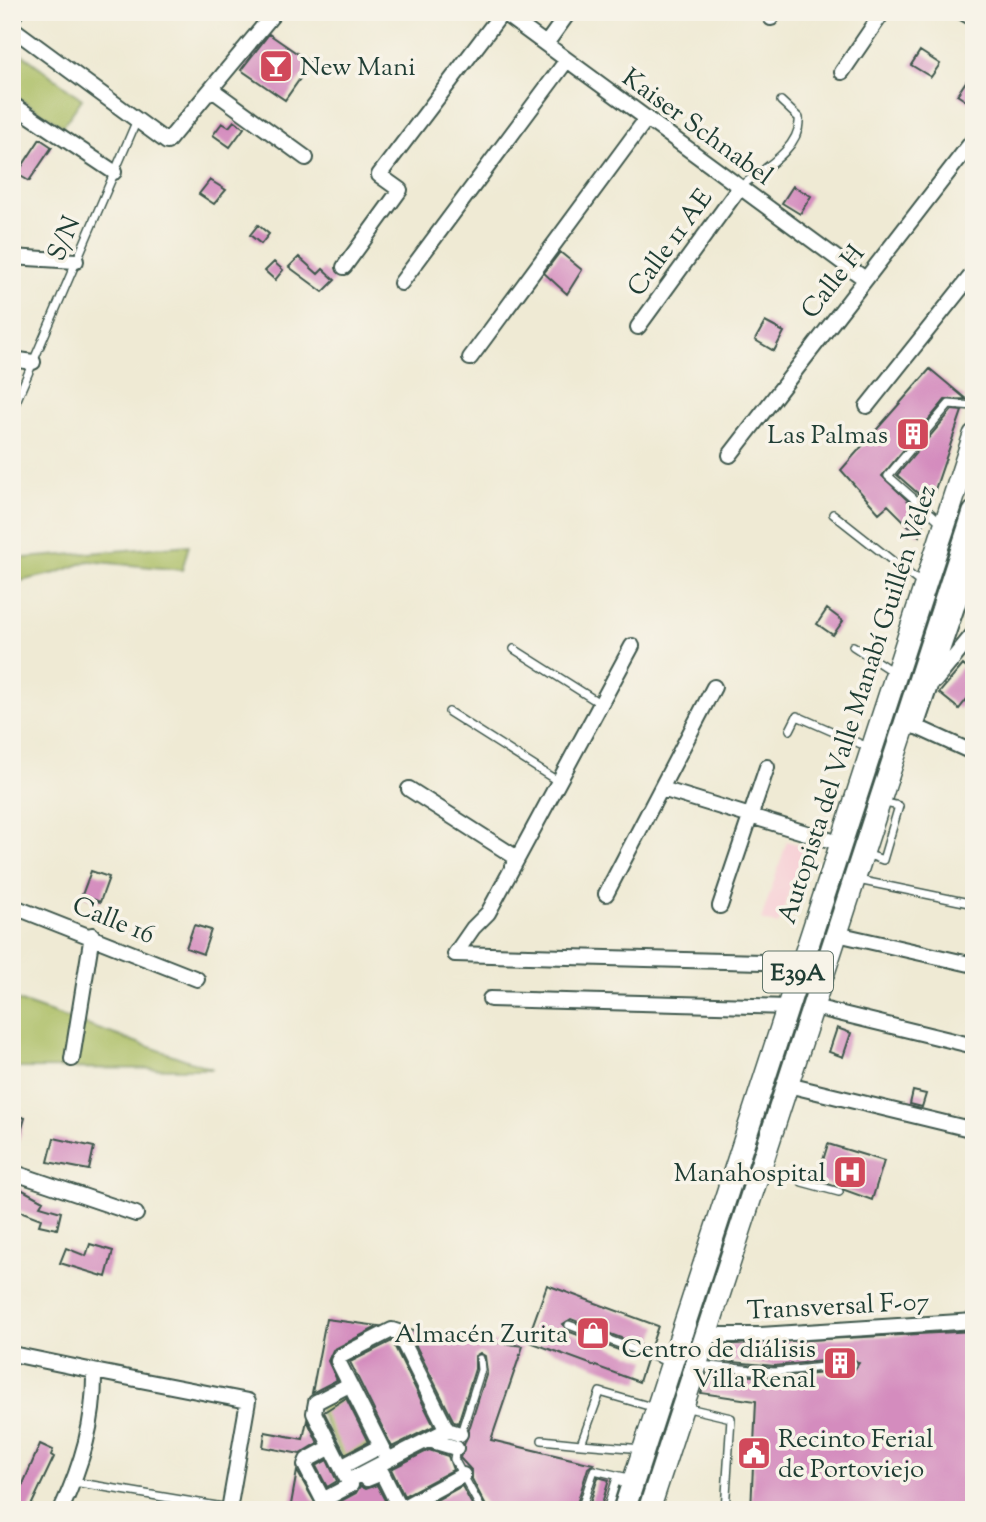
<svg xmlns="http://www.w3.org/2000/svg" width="986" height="1522" font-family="'Sorts Mill Goudy',serif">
  <rect width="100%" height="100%" fill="#f7f3e8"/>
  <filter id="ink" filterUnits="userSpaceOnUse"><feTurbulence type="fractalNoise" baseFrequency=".0143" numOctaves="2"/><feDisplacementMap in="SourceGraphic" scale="14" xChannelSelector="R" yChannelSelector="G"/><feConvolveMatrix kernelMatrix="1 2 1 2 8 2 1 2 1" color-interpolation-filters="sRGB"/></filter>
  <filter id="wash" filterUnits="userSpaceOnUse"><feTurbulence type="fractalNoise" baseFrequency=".00686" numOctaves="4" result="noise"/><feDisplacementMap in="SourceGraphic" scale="28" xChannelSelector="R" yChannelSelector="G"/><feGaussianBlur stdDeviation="1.57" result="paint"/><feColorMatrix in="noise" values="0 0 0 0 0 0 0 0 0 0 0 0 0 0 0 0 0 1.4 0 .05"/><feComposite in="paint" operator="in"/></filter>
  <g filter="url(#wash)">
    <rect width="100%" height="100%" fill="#efead4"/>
    <path fill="#f7cfd5" d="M787,841L805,846L778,925L761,920Z"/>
    <path fill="#a9bc60" stroke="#647c4a" stroke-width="2" d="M14,48L82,99L63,126L12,94Z
      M189,545L182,570L88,561L56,573L12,583V559Z
      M12,999L213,1069L12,1068Z
      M345,1392L372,1444L343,1459L317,1406Z"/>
    <g id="blocks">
      <path fill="#d48cbe" d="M946,12H967L974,17V28Z
        M269,34L311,63L285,100L241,70Z
        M920,51L940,64L931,77L911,65Z
        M967,80L974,85V106L957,95Z
        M234,121L244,128L230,147L213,135L222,123L229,127Z
        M40,139L52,147L29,181L17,174Z
        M210,180L226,190L214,204L199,194Z
        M793,186L811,196L800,214L782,203Z
        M258,225L269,234L261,244L250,235Z
        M560,252L582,270L567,294L544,273Z
        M299,257L318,274L323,269L335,280L323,292L289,267Z
        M274,262L283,270L275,280L265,271Z
        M765,322L784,332L774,351L755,340Z
        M930,369L966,399L945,400L882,476L925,517L919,536L888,505L879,513L841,470Z
        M952,410L962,411L930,504L897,475Z
        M827,609L843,621L833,635L817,624Z
        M963,665L974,675V690L959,709L939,693Z
        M91,871L109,877L100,902L82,895Z
        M194,925L211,930L203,954L186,948Z
        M837,1028L851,1033L843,1057L829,1052Z
        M913,1091L926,1094L922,1107L910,1104Z
        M12,1114L25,1118L15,1153L12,1152Z
        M54,1138L94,1147L89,1170L48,1162Z
        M828,1144L884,1161L872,1200L817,1180Z
        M19,1188L43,1201L40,1206L61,1212L57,1229L39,1225L41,1219L12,1208Z
        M90,1244L113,1251L106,1277L60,1263L66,1248L86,1256Z
        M547,1285L658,1326L650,1349L571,1319L563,1324L567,1331L646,1360L639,1382L527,1341Z
        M326,1319L379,1326L333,1350L328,1361L337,1380L312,1393Z
        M408,1330L523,1346L491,1440L593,1464L588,1468L575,1510H488L472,1479V1471L460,1458L487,1372L485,1356L480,1353L475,1356V1369L458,1423L454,1422Z
        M974,1331V1510H751L756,1401L701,1393L708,1372L774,1378L854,1370L859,1363L852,1358L774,1366L712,1360L717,1345Z
        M392,1341L434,1426L392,1447L350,1362Z
        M346,1398L368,1442L345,1454L324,1412Z
        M307,1420L318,1443L300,1454L263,1447L265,1432L303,1439Z
        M40,1444L53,1450L51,1455L54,1457L29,1510H12Z
        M429,1450L448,1456L453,1470L404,1496L391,1469Z
        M327,1460L337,1481L327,1487L316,1466Z
        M297,1471L318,1508H328L356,1493L360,1486L366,1489L377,1485L390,1510H290Z
        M598,1477L609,1480L600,1510H588Z
        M462,1486L475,1510H419Z"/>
    </g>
  </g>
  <g filter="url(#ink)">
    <use href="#blocks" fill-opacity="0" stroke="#3e574c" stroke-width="2"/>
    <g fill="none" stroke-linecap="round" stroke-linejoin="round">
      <g stroke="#3e574c" stroke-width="10">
        <path id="lane" d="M740,187C762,170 802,148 799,118L781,101
          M973,295H974
          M12,411L137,120
          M833,514L923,585
          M943,524L888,476L949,404L974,406
          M853,646L893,672
          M514,649L601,704
          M449,712L559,782
          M790,730L797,716L870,748
          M866,854L883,860L899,806L881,802
          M858,880L974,904
          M802,1182L839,1192
          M569,1325L668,1362
          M700,1365L774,1372L853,1364
          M684,1407L731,1418L725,1510
          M460,1436L481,1370L480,1359
          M542,1440L581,1444L600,1392L645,1405
          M581,1444L643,1449
          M456,1448L454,1459L482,1510
          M74,1482L229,1508
          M581,1510L594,1470L633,1479
          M607,1510L616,1481L631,1485"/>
      </g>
      <g stroke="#3e574c" stroke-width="18">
        <path id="street" d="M502,12L865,279
          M12,18L16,12
          M771,18L775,12
          M12,28L167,142L275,12
          M546,44L569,12
          M842,72L883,12
          M211,89L306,158
          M12,104L114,172
          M12,257L76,261
          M344,267L400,190L379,175L502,13
          M401,283L567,60
          M638,327L740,187
          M470,358L647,118
          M12,359L33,362
          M867,406L974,272
          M730,455L974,139
          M632,646L488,913L473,928L455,954L801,963
          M935,681L974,633
          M908,723L974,753
          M916,727L974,557
          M409,789L517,858
          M662,789L839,843
          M606,894L714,687
          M12,906L197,979
          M720,906L767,767
          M837,934L974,965
          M490,999L787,1007
          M814,1007L974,1046
          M72,1059L92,935
          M788,1085L974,1130
          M12,1172L136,1214
          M705,1335H761L974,1321
          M12,1354L94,1371C95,1422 82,1464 61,1510
          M94,1371L248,1401L229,1510
          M349,1385L316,1402L314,1413L348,1481L388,1460L338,1361L341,1356L392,1330L398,1332L447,1430L460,1434
          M429,1440L456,1448
          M331,1447L307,1460L305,1465L323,1500L351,1485L348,1481
          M388,1460L447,1430
          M341,1467L381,1446
          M367,1479L382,1473L400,1509L463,1475"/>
      </g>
      <g stroke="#3e574c" stroke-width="24">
        <path id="primary" d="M624,1510L974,435
          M649,1510L974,512"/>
      </g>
      <use href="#lane" stroke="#fff" stroke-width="7"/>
      <use href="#street" stroke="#fff" stroke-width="14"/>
      <use href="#primary" stroke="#fff" stroke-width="21"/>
    </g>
  </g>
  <defs>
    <g id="bar-square" transform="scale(1.75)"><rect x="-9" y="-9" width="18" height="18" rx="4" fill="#d1495b" stroke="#f7f3e8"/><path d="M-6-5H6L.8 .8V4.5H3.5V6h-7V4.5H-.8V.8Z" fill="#fff"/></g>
    <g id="building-square" transform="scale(1.75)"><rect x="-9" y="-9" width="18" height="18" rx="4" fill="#d1495b" stroke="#f7f3e8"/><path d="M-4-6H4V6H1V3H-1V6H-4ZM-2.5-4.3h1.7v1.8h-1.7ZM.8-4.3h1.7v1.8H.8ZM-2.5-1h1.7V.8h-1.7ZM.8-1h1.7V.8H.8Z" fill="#fff"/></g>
    <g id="hospital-square" transform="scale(1.75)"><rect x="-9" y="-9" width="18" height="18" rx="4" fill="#d1495b" stroke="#f7f3e8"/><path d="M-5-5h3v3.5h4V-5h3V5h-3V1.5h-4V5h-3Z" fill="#fff"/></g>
    <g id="shop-square" transform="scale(1.75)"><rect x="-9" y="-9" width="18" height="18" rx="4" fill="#d1495b" stroke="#f7f3e8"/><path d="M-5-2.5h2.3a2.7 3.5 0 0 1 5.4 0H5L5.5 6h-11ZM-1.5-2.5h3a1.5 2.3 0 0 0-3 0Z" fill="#fff"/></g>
    <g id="civic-square" transform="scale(1.75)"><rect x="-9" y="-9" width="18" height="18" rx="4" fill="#d1495b" stroke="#f7f3e8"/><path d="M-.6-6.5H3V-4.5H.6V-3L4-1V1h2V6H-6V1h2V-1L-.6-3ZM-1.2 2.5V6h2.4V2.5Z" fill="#fff"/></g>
  </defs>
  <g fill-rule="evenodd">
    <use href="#bar-square" x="276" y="66"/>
    <use href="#building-square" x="913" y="434"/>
    <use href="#hospital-square" x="850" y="1172"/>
    <use href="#shop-square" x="593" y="1333"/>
    <use href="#building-square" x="840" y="1363"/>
    <use href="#civic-square" x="754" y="1453"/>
  </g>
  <g text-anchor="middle" stroke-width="7" stroke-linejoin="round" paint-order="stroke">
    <rect fill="#f7f3e8" stroke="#60746a" stroke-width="2" x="763" y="951.5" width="70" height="41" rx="5"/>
    <g font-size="24" font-weight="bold" fill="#1f3d34">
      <text x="798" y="980">E39A</text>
    </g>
    <g font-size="26" fill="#1f3d34" stroke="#f7f3e8" text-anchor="end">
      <text x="300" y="75" text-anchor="start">New Mani</text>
      <text x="888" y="443">Las Palmas</text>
      <text x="826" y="1181">Manahospital</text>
      <text x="568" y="1342">Almacén Zurita</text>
      <text x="816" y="1357">Centro de diálisis<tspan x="816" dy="30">Villa Renal</tspan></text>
      <text x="778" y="1447" text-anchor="start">Recinto Ferial<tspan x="778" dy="30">de Portoviejo</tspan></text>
    </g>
    <g font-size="26" fill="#1f3d34" stroke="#f7f3e8">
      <text transform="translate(698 126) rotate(36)" y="9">Kaiser Schnabel</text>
      <text transform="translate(63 238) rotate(-67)" y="9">S/N</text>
      <text transform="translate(669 242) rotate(-54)" y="9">Calle 11 AE</text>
      <text transform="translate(832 281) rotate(-52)" y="9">Calle H</text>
      <text transform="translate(856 704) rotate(-72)" y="9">Autopista del Valle Manabí Guillén Vélez</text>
      <text transform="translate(114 919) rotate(22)" y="9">Calle 16</text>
      <text transform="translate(838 1305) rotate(-3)" y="9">Transversal F-07</text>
    </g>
  </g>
  <rect width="986" height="1522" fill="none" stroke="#f7f3e8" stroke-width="42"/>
</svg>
